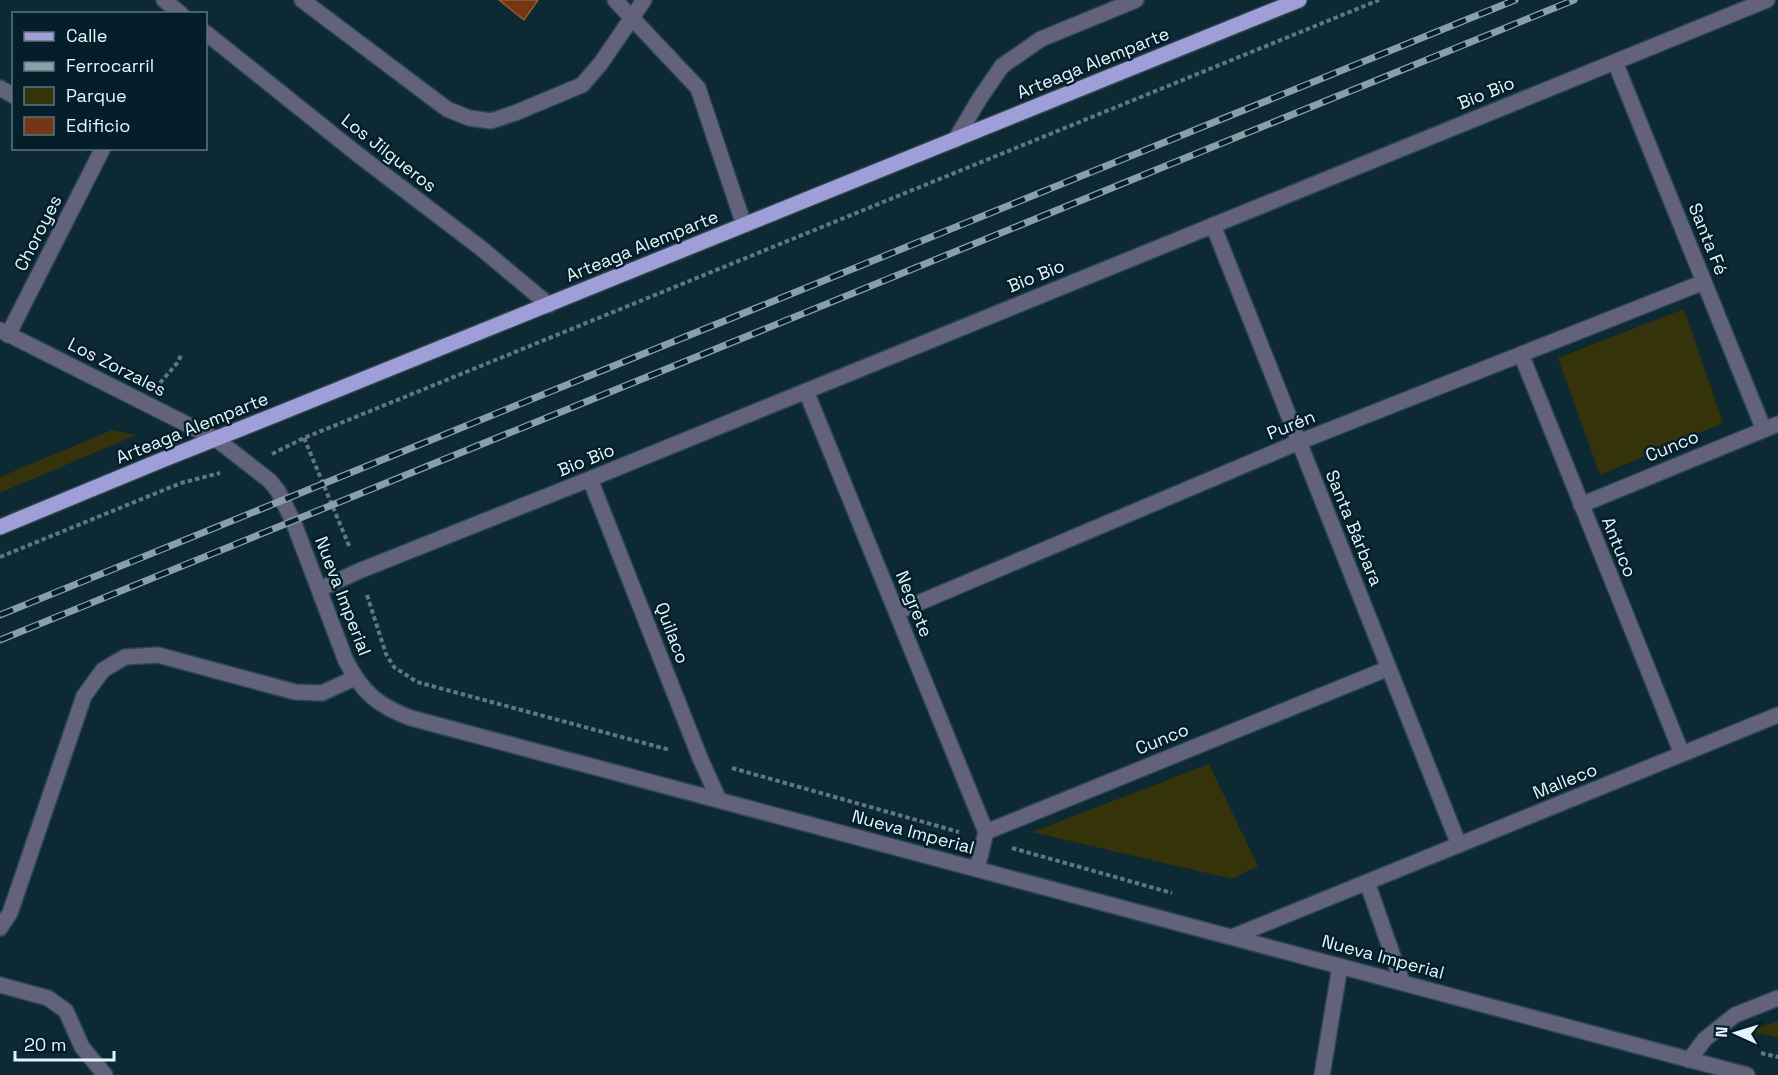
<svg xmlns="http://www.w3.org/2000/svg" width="1778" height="1075" font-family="'Space Grotesk',sans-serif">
  <rect width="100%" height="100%" fill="#0d2934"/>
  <path fill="#353309" d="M1684,309L1723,423L1600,475L1558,358Z
    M112,430L136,435L0,493V477Z
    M1209,764L1258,866L1232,879L1032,832Z
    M1778,1021V1038L1750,1031Z"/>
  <path fill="#733716" stroke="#985838" stroke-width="1.5" d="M499,0H538L524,20Z"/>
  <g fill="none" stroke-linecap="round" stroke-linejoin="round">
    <g stroke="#2b4650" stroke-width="18">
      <path id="minor" d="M164,0L181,14
        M302,0L447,109L469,118L491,121L515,113L582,85L601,63L644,0
        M615,0L698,88L744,225
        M206,33L356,153L482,249L549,305
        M1615,62L1764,430
        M0,88L14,96
        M955,140L980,98L1002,66L1041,39L1136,0
        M1213,225L1459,845
        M0,330L216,439L270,481L278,491L293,521L346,661C362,692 378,706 411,718L1747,1075
        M8,335L103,148
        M1521,354L1682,754
        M806,391L986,832
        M590,479L700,758L719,800
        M1581,505L1778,424
        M320,589L359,571L590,479L1767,0
        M897,612L1299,442L1704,282
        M986,832L1389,668
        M977,869L986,832
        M1367,882L1402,982
        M0,928L10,913L84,696L103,670L125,657L158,655L295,692L322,693L355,678
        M1232,937L1778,715
        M0,985L48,998L66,1011L82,1047L105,1075
        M1689,1060L1705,1039L1735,1015L1778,998
        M1322,1075L1340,966"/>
    </g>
    <g stroke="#2b4650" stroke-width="18">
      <path id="major" d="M0,527L162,460L280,413L1299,0"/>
    </g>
    <path stroke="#607781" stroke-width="4" stroke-dasharray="4.5 3" stroke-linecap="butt" d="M160,383L178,362L182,353
      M304,438L350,548
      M272,454L304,438L1379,0
      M0,557L181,483L220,473
      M367,595L386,654L394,667L417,682L670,750
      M732,768L959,832
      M1012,848L1172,893
      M1761,1053L1778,1057"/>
    <use href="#minor" stroke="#63627d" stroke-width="15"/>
    <use href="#major" stroke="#a09ed6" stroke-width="15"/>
    <g stroke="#8a9fa8" stroke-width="7">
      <path id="rail" d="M0,615L1515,0
        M0,640L1574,0"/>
    </g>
    <use href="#rail" stroke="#041f29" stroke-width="4.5" stroke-dasharray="14" stroke-linecap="butt"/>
  </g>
  <g text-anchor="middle" stroke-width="5" stroke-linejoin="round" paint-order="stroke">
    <g font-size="18" fill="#e5f5fc" stroke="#041f29">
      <text transform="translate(1093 63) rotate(-22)" y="6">Arteaga Alemparte</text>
      <text transform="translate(1486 93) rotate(-22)" y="6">Bio Bio</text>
      <text transform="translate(389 153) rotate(38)" y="6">Los Jilgueros</text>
      <text transform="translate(38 233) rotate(-63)" y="6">Choroyes</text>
      <text transform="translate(1708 239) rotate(68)" y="6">Santa Fé</text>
      <text transform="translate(642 246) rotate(-22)" y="6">Arteaga Alemparte</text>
      <text transform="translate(1036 276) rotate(-22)" y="6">Bio Bio</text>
      <text transform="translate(117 367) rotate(27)" y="6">Los Zorzales</text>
      <text transform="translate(1291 425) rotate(-22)" y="6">Purén</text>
      <text transform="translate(192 428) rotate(-22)" y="6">Arteaga Alemparte</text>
      <text transform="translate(1672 446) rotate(-22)" y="6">Cunco</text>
      <text transform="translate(586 460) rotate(-22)" y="6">Bio Bio</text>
      <text transform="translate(1354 528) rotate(68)" y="6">Santa Bárbara</text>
      <text transform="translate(1619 547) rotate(68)" y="6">Antuco</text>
      <text transform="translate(343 596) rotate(69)" y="6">Nueva Imperial</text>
      <text transform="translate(914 604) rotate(68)" y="6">Negrete</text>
      <text transform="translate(672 633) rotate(69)" y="6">Quilaco</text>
      <text transform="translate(1162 739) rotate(-22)" y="6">Cunco</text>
      <text transform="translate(1565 781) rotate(-22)" y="6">Malleco</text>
      <text transform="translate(913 832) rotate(15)" y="6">Nueva Imperial</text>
      <text transform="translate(1383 957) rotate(15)" y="6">Nueva Imperial</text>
    </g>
  </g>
  <rect x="12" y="12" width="195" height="138" fill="#041f29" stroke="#5e757d" stroke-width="1.5"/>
  <rect x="24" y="32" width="30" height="9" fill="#a09ed6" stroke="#5e757d" stroke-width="1.5"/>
  <text x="66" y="42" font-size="18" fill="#e5f5fc">Calle</text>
  <rect x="24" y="62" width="30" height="9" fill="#8a9fa8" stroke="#5e757d" stroke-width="1.5"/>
  <text x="66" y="72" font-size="18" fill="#e5f5fc">Ferrocarril</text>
  <rect x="24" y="87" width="30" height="18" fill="#353309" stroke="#5e757d" stroke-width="1.5"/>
  <text x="66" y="102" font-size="18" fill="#e5f5fc">Parque</text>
  <rect x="24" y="117" width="30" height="18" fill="#733716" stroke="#5e757d" stroke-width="1.5"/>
  <text x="66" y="132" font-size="18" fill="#e5f5fc">Edificio</text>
  <g transform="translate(1736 1033) rotate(274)" stroke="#041f29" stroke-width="4.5" paint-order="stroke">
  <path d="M0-4.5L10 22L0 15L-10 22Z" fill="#e5f5fc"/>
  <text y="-9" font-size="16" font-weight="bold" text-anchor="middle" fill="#e5f5fc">N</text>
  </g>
  <path d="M15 1051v9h99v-9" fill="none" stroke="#e5f5fc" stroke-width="3"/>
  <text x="24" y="1051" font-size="18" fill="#e5f5fc" stroke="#041f29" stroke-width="4.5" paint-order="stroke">20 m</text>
</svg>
